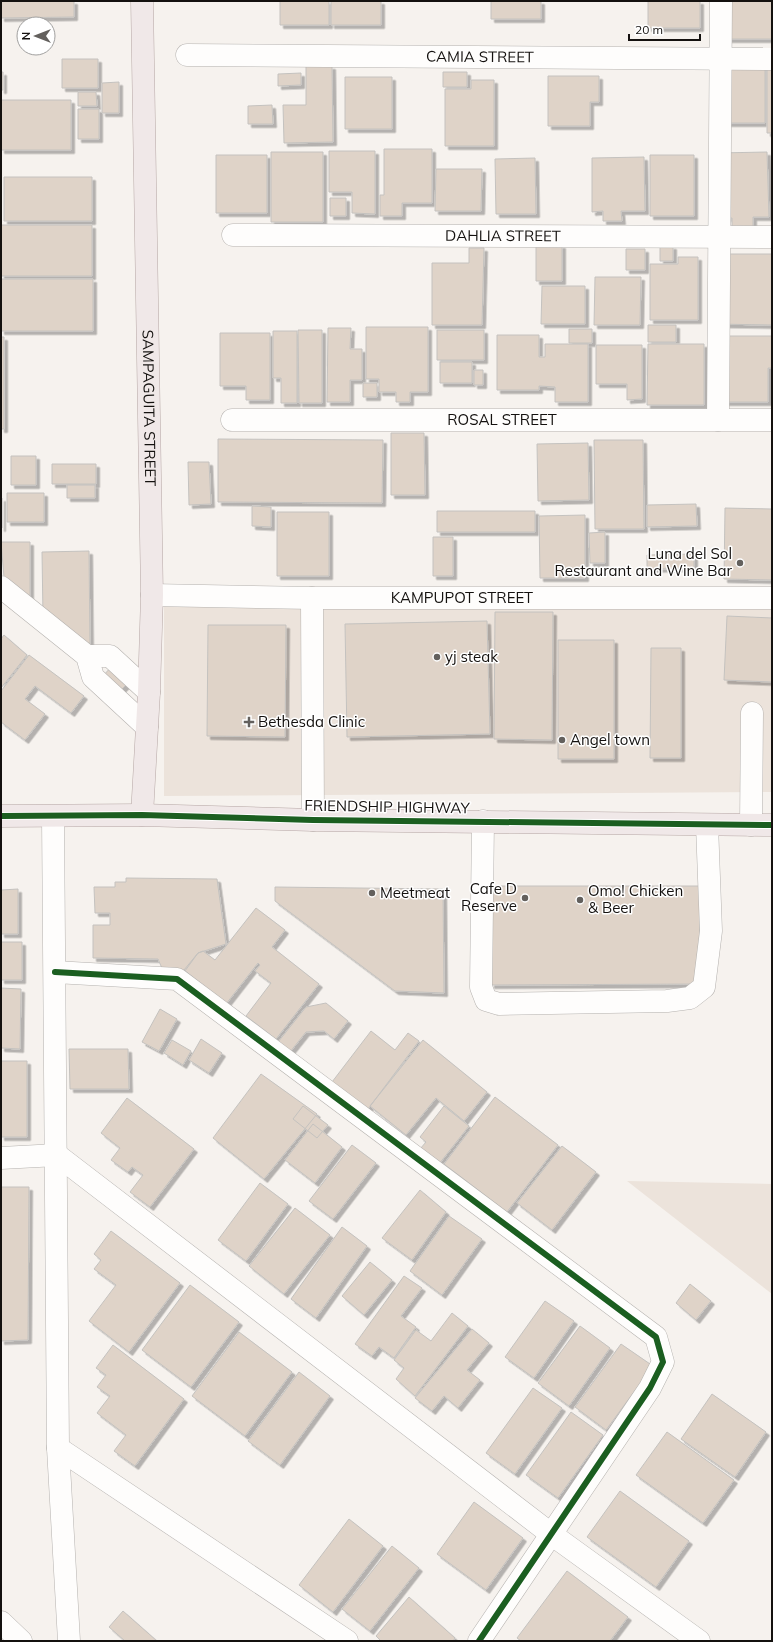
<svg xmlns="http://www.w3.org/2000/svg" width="773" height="1642" font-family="Mulish,sans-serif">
  <defs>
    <filter id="shadow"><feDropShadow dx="3.5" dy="3.5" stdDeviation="0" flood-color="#0004"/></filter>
  </defs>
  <rect width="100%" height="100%" fill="#f6f2ee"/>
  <path fill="#ece3db" d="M164,601L772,602V792L164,796Z
    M627,1181L772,1184V1294Z"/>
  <path fill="#dfd3c8" stroke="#c4c2bf" filter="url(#shadow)" d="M1,1H74V17L1,18Z
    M280,1H329V25H280Z
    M331,1H381V25H331Z
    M491,1H541V19H491Z
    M648,1H700V28H648Z
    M727,1H772V39H727Z
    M62,59H98V88H62Z
    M721,61H765V123H721Z
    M306,66H332L333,142L284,143L283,105H306Z
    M767,66H772V133H767Z
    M1,72H3V90H1Z
    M443,72H467V87H443Z
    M301,73V85L278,86V74Z
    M548,76H599V102H590V126H548Z
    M345,77H392V129H345Z
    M471,80H494V146H445V89H471Z
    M119,82V113H102V83Z
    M78,92H96L97,106H78Z
    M1,100H71V150H1Z
    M272,105L273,124H248V106Z
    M78,109H99V139H78Z
    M384,149H432V203H402V216H380V195H384Z
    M329,151H375V214L352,213V192H329Z
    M271,152H323V222H271Z
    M767,152L769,217H753V227L732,228V218H719L718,153Z
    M216,155H267V213H216Z
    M650,155H694V216H650Z
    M644,157L645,211H621L622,221H603V211L592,212V158Z
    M535,158L536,214H496L495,159Z
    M436,169H482L481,211H435Z
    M4,177H92V221H4Z
    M330,198H346V216H330Z
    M1,225H92V276H1Z
    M536,245H562V281H536Z
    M660,246H673V261H660Z
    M469,248H484L482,325H432V263H469Z
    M626,249H645V270H626Z
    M715,254H772V325L714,324Z
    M678,257H698V320H650V264H678Z
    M595,277H641L640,325H594Z
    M1,279H93V331H1Z
    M542,286H585V324H541Z
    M648,325H676V342H648Z
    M366,327H428V392H410V402H396V392H379V379H366Z
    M328,328H351L350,349H362V380H350V402H327Z
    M569,329H592V343H569Z
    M298,330H322V403H299Z
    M437,330H484V360H437Z
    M273,331H297V403H281V378H273Z
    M220,333H270V400H246V386H220Z
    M497,335H539V357H545V344H588V402H555V387L539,386V390H497Z
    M721,336H772V368H768V402H723Z
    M1,337H4V429H1Z
    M648,344H704V405H647Z
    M596,345H642V399L627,400V384H596Z
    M440,362H472V383H440Z
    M474,370H483V385H474Z
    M363,383H377V397H363Z
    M391,433H424L425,495H391Z
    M218,439L383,440L382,503L218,502Z
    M594,440H643L644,529H595Z
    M588,443L589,500L538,501L537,444Z
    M11,456H36V485H11Z
    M188,462H209L211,504L189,505Z
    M52,464H96V484H52Z
    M67,485H95V498H67Z
    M7,493H44V522H7Z
    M1,498H2V528H1Z
    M696,504L697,526L647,527V505Z
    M252,506L271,507V527L252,526Z
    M725,508L772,509V580L724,579Z
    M437,511H535V532H437Z
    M277,512H329V576H277Z
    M585,515V578H540L539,516Z
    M605,532V563H590L589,533Z
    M433,537H453V576H433Z
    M1,542H30V596L5,589Z
    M89,551L90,645L43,617L42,552Z
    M694,554V568L647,569V555Z
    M495,612H553L552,740L494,739Z
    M727,616L772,618V682L724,680Z
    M487,621L490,734L347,737L345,624Z
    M208,625H286L285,737L207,736Z
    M4,635L27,655L1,688V639Z
    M558,640H614V759H558Z
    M651,648H681V758H650Z
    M29,655L84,696L71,713L35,686L25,699L45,714L25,740L1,722V691Z
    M112,666L129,682L119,692L102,677Z
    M126,878L217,879L226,944L198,953L182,975L164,973L158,959L93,958V925H110V913H95L94,887H115V882H126Z
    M491,886H700V984L491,985Z
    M275,887L443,889L444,993L395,991L275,901Z
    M18,889V934H1V890Z
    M256,908L285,930L272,947L319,984L276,1039L246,1016L271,983L255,971L260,965L258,963L226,1004L184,970L198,953L203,951L215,960Z
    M1,942H22V980H1Z
    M1,988L21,989L20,1049L1,1048Z
    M326,1003L348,1021L334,1039L324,1031L306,1032L290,1052L278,1042L306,1007Z
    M160,1009L177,1019L159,1051L142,1042Z
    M371,1031L395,1050L408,1033L419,1041L368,1109L332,1082Z
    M201,1039L222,1053L209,1073L189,1060Z
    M172,1040L191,1051L183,1065L164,1053Z
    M423,1040L487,1092L464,1121L436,1098L406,1135L370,1106Z
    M69,1049H128L129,1089H70Z
    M1,1061H27V1137H1Z
    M261,1074L317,1114L264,1179L213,1138Z
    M495,1097L558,1145L507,1212L444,1164Z
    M127,1098L194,1149L150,1207L130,1192L143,1175L132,1167L128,1172L111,1160L120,1148L101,1133Z
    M303,1106L328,1125L317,1138L293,1119Z
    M444,1106L469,1126L439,1164L420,1149L426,1142L420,1137Z
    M313,1124L342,1147L315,1183L285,1160Z
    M352,1145L376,1163L333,1219L309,1201Z
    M562,1146L596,1172L552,1230L517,1203Z
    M260,1183L288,1204L246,1261L218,1240Z
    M1,1187H29L28,1340L1,1341Z
    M420,1190L446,1212L412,1260L382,1238Z
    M295,1208L330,1235L284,1294L249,1266Z
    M449,1216L482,1239L442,1295L410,1271Z
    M342,1227L367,1246L316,1318L291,1299Z
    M111,1231L180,1283L129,1352L89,1321L116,1285L94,1269L101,1260L94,1254Z
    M370,1262L392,1280L364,1315L342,1296Z
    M404,1276L422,1288L401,1316L416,1327L394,1358L379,1347L372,1356L355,1344Z
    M690,1284L711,1301L696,1320L676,1303Z
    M190,1285L239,1322L191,1387L142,1350Z
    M545,1301L574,1321L534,1378L505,1357Z
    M452,1313L468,1326L415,1396L396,1379L404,1368L394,1360L416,1330L431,1341Z
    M580,1326L610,1348L569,1406L538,1383Z
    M472,1329L489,1343L467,1370L480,1380L458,1408L444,1396L432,1411L415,1398Z
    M239,1332L292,1372L245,1436L192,1396Z
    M621,1344L653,1366L606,1430L575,1407Z
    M113,1345L184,1399L135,1466L114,1451L126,1435L97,1413L110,1396L97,1387L106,1375L96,1368Z
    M299,1372L330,1396L280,1465L248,1441Z
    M533,1388L562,1408L515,1474L486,1453Z
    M712,1394L766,1432L735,1477L681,1439Z
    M571,1412L603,1435L558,1498L526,1475Z
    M667,1432L734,1480L703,1523L636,1475Z
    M620,1491L689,1541L656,1587L587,1537Z
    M474,1502L523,1538L486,1590L437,1554Z
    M349,1519L383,1546L333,1612L299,1585Z
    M392,1546L419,1568L370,1631L342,1609Z
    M567,1571L628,1617L610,1641H521L517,1638Z
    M409,1597L455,1638L453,1641H381L376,1636Z
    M123,1611L157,1641H125L109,1627Z"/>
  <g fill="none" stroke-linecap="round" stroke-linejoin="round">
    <g stroke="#b5b2af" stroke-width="23">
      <g id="minor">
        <path id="s1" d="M187,55L772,59"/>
        <path id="s2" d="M233,235L772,237"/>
        <path id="s3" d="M232,420H772"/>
        <path d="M718,420L721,1"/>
        <path d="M1,587L87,656L93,677L147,727"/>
        <path id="s4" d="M152,595L312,598H772"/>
        <path d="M312,598L313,820"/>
        <path d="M87,656H110L149,692"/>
        <path d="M53,817L58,1448L69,1641"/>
        <path d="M483,821L481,987L486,1000L499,1004L667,1001L690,998L704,987L711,931L707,825"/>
        <path d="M751,825L752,713"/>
        <path d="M55,972L177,979L656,1337L663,1362L650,1388L479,1641"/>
        <path d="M1,1158L57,1155L551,1534L699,1641"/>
        <path d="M58,1448L347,1641"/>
        <path d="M1,1622L21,1641"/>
      </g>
    </g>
    <g stroke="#b6a7a5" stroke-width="23">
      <g id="major">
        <path id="s5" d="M142,1L152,595L149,692L142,815"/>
        <path d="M1,816L142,815L313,820L772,825"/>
      </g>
    </g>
    <use href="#minor" stroke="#fefdfc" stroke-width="22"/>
    <use href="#major" stroke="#f0e8e8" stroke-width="22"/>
    <g stroke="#fff" stroke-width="8">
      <path id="cycleway" d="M1,816L142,815L313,820L772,825
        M55,972L177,979L656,1337L663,1362L650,1388L479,1641"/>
    </g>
    <use href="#cycleway" stroke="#1b5e20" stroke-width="6"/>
  </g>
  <g fill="#63605d" stroke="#fff" stroke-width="1.5">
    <circle cx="740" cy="563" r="4"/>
    <circle cx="437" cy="657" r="4"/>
    <path d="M247 716h4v4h4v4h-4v4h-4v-4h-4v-4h4z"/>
    <circle cx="562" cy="740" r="4"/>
    <circle cx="372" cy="893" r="4"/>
    <circle cx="525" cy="898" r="4"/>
    <circle cx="580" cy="900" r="4"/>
  </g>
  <g text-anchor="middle" stroke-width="3" stroke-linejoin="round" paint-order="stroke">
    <g font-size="15" fill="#14110f" stroke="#fff">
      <text dy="5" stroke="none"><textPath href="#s1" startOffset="293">CAMIA STREET</textPath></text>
      <text dy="5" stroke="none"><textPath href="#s2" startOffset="270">DAHLIA STREET</textPath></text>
      <text dy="5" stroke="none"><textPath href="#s5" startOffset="407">SAMPAGUITA STREET</textPath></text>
      <text dy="5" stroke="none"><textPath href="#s3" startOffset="270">ROSAL STREET</textPath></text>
      <text dy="5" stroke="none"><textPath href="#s4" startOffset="310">KAMPUPOT STREET</textPath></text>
      <text transform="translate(387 807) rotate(1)" y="5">FRIENDSHIP HIGHWAY</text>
    </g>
    <g font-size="15" fill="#14110f" stroke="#fff" text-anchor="start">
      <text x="732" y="559" text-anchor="end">Luna del Sol<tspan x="732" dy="17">Restaurant and Wine Bar</tspan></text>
      <text x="445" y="662">yj steak</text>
      <text x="258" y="727">Bethesda Clinic</text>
      <text x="570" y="745">Angel town</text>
      <text x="517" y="894" text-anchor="end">Cafe D<tspan x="517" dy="17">Reserve</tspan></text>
      <text x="588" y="896">Omo! Chicken<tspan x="588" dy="17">&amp; Beer</tspan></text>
      <text x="380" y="898">Meetmeat</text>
    </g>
  </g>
  <rect width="773" height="1642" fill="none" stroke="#14110f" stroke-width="4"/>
  <g transform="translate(36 36) rotate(270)"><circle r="19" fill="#ffffff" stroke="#a1a09f"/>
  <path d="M0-3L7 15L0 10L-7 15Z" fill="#63605d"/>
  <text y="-6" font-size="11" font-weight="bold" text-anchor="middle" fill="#14110f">N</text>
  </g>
  <path d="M629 34v6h71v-6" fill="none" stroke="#14110f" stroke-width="2"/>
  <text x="635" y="34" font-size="12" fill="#14110f" stroke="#ffffff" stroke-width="3" paint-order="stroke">20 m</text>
</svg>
